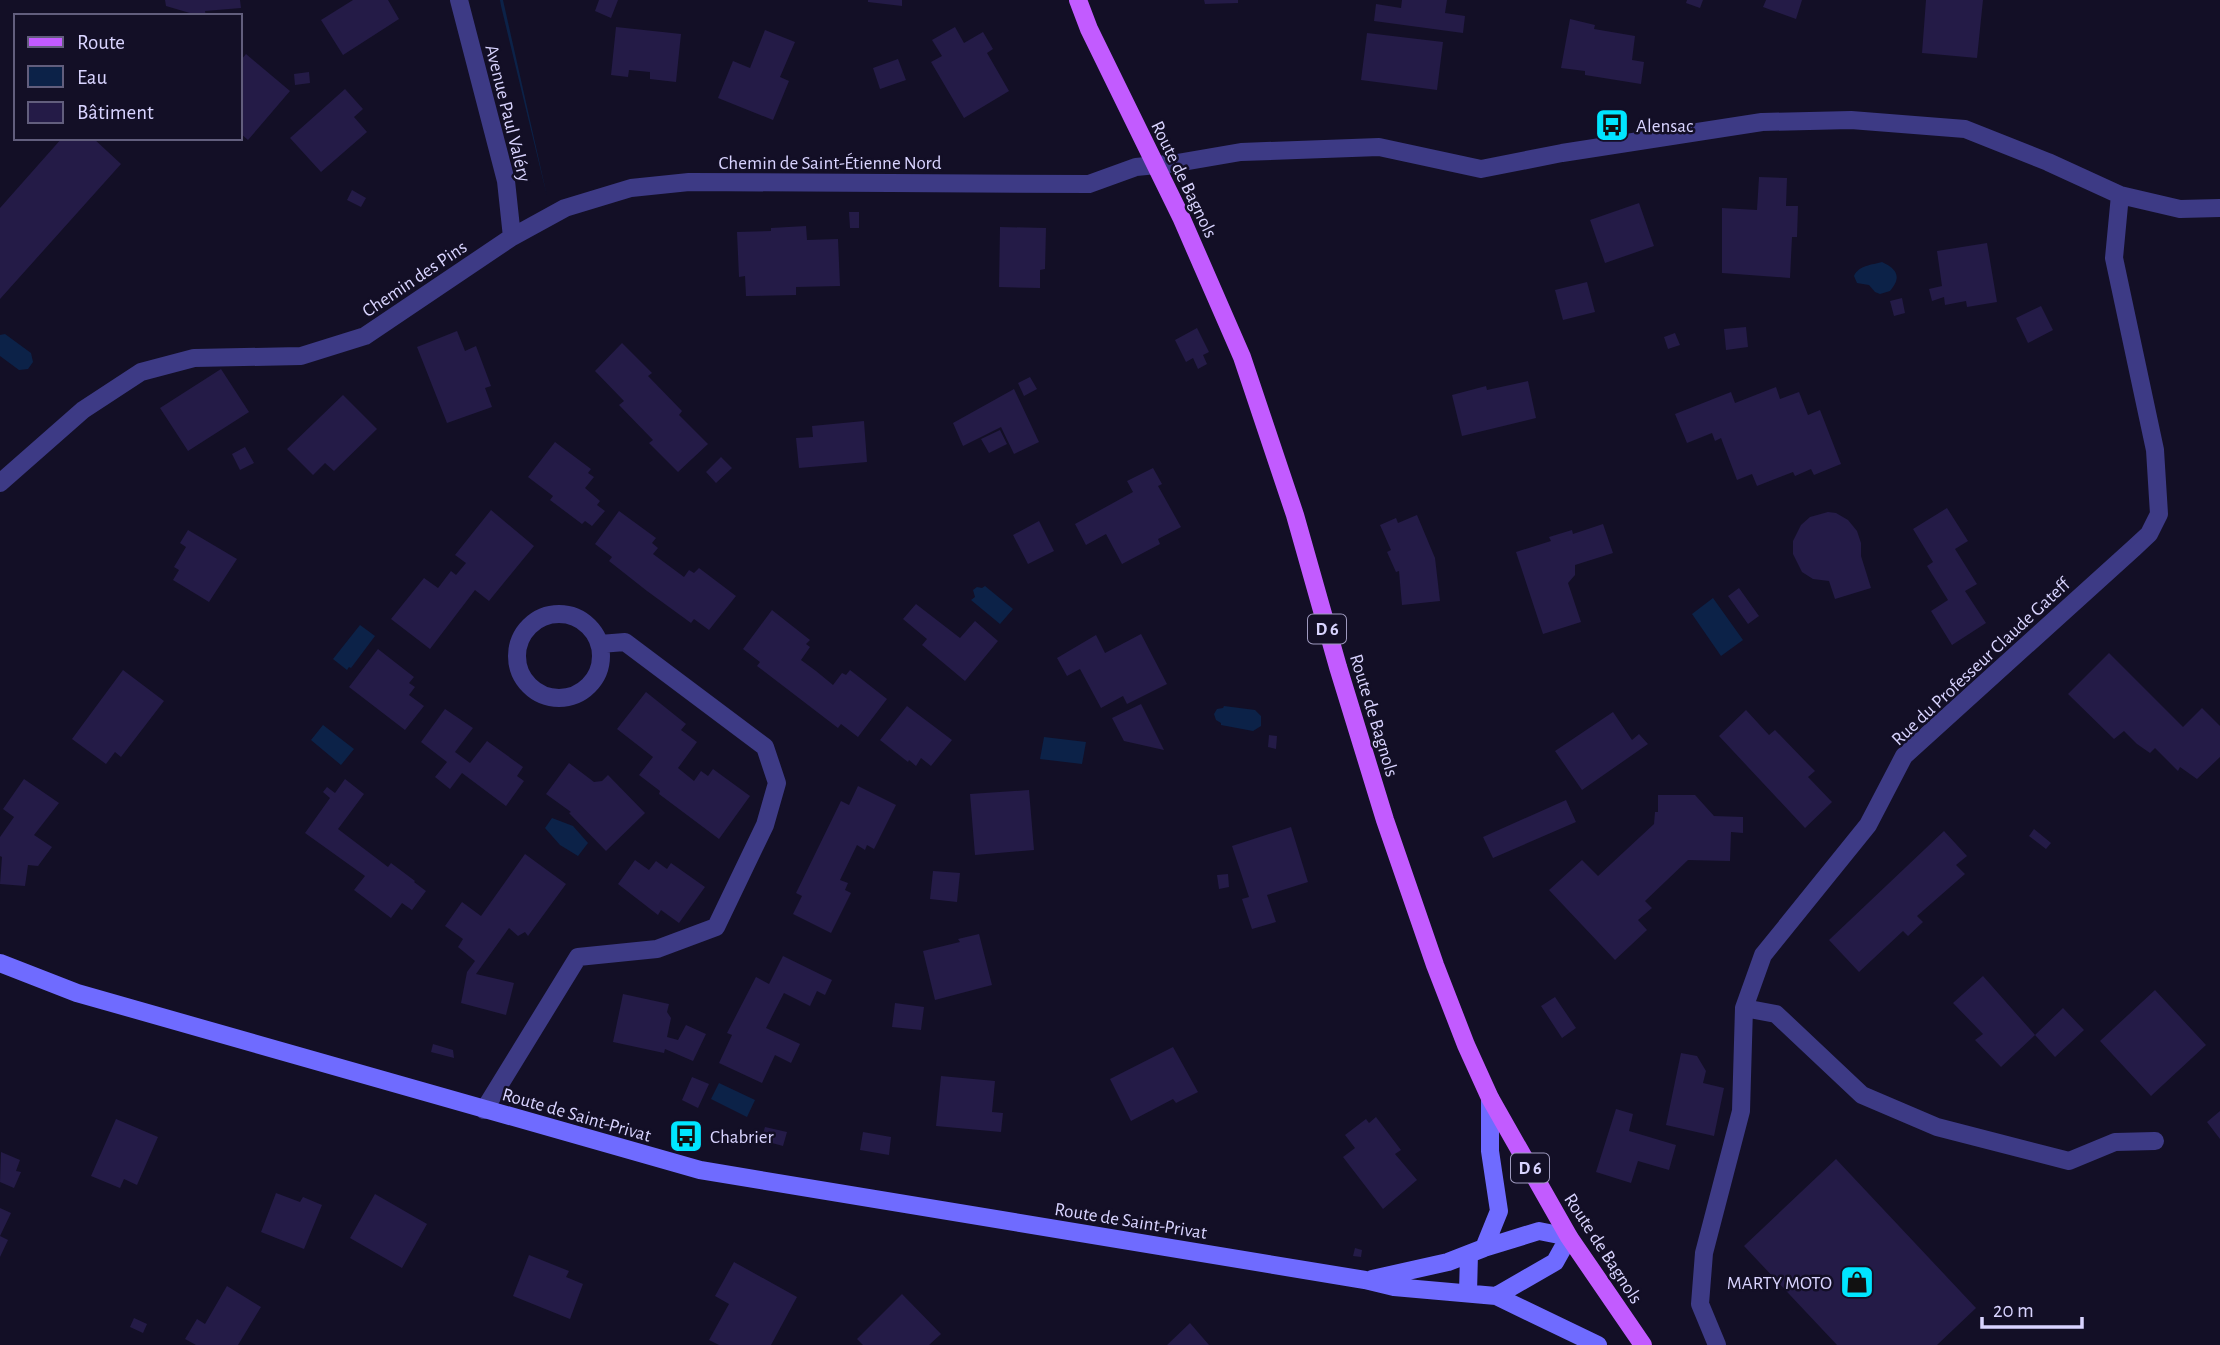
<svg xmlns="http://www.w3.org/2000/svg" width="2220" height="1345" font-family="'Alegreya Sans',sans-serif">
  <rect width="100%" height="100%" fill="#130f26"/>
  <path fill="#0c2248" d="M500,0H503L547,196L501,6Z
    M1882,262C1897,269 1902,277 1890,291L1880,294L1875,292L1869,285L1857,283L1854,276C1859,265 1872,265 1882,262Z
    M5,334L31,353L33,362L28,369L19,370L0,356V335Z
    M985,586L1013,609L1000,624L971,600L975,597L973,590L977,587L982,588Z
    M1713,598L1743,640L1721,656L1692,614Z
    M360,625L375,636L351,668L349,667L347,670L333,659Z
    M1224,706L1255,710L1261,716V726L1253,731L1221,725V723L1216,720L1214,714L1217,709L1223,708Z
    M323,725L354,749L341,765L311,740Z
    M1044,737L1086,742L1082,764L1040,759Z
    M552,818L573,826L588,843L578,856L560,845L545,828Z
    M719,1083L755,1100L747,1117L711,1099Z"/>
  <path fill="#241b47" d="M165,0H240L241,8L205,11L206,16H200L166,6Z
    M353,0H388L399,19L343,55L321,20Z
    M599,0H618L611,18L595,11Z
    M868,0H902V6L868,2Z
    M1204,0H1238V3L1205,4Z
    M1402,0H1447L1445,13L1465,16L1463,33L1374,21L1376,4L1401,8Z
    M1687,0H1703L1700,8L1686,3Z
    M1766,0H1802L1796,19L1763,7Z
    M1926,0H1983L1977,58L1922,53Z
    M1570,19L1595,25L1594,29L1635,36L1632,60L1644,62L1641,84L1585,75V71L1561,68Z
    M616,27L681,34L676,82L650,79V72L629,70L628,77L611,75Z
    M955,27L964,43L983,32L993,49L987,53L1009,91L964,118L931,62L942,56L932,40Z
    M765,30L795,42L780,77L789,81L773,120L718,98L733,61L750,68Z
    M1367,33L1443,42L1437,90L1361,80Z
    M246,54L290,91L248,140L240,133V61Z
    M898,59L906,80L880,89L873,68Z
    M309,72L310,83L295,85L294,74Z
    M345,89L363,109L354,117L367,132L321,172L290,138Z
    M62,138H93L121,164L0,299V208Z
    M1759,177L1787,178L1786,206H1798L1797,237H1792L1790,278L1722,273V208L1757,210Z
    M352,190L366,198L361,207L347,200Z
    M1639,203L1654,246L1605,263L1590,220Z
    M849,212H859V228H850Z
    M806,226L807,240L838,239L840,286L796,287V295L746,296L745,276L739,277L737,232L771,231V228Z
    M1000,227L1046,228L1045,269L1040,270V288L999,287Z
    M1987,243L1997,302L1967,307L1966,301L1945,305L1944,297L1932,301L1929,289L1942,286L1937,251Z
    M1587,282L1595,312L1563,320L1555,290Z
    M1902,298L1905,313L1894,316L1890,301Z
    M2041,306L2053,330L2028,343L2016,318Z
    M1746,327L1748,347L1726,350L1724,329Z
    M1197,328L1209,352L1203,355L1207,364L1198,369L1193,358L1186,362L1175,340Z
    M457,331L465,351L476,346L491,386L485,388L492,407L447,423L417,347Z
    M1675,333L1680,345L1668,349L1664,337Z
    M622,343L652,373L648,376L682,411L679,415L708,444L678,472L649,443L653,440L619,405L624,401L595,371Z
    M221,369L249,412L188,451L160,408Z
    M1030,377L1037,389L1024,396L1018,383Z
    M1528,381L1536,418L1462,436L1452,395L1486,386L1487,390Z
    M1776,387L1780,399L1799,392L1808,415L1820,410L1841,464L1814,475L1811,469L1795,476L1793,472L1757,486L1752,474L1737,480L1721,438L1715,441L1712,433L1687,443L1675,414L1731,392L1735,403Z
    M1014,389L1039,442L1014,454L1001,427L963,446L953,423Z
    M343,395L377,429L334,471L325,463L313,475L287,449Z
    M864,421L867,462L799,468L796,438L813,437L812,426Z
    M1000,430L1007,444L989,453L981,439Z
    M555,442L591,469L588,473L594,477L585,488L600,501L597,505L605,511L592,526L585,521L582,524L550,500L553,496L528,477Z
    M245,447L254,463L240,470L232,454Z
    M721,457L732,468L716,483L706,472Z
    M1153,468L1162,484L1158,486L1181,527L1158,539L1160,544L1122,564L1106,534L1086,545L1075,524L1133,492L1127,481Z
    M1947,508L1968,541L1955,549L1977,584L1965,591L1986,623L1952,645L1931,611L1948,600L1927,566L1933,562L1913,529Z
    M491,510L534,546L489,601L475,590L430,649L391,619L424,578L438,588L451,571L456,575L466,563L455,555Z
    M619,511L656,538L652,543L658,548L653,554L684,577L689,570L694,573L699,568L736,596L709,630L694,619L691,623L647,591L609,561L612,557L595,544Z
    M1828,512L1836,513L1848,520L1857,531L1861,543V556L1871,588L1835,599L1829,581L1813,579L1802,572L1793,554V541L1801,525L1810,517Z
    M1417,515L1435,558L1440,601L1402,605L1399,571L1396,572L1387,552L1391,550L1380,525L1396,518L1398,523Z
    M1039,521L1054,551L1028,564L1013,535Z
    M1603,524L1613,553L1575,565V575L1568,583L1581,622L1543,634L1516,552L1551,541L1549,537L1572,530L1573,534Z
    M188,530L237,559L209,602L173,580L179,570L174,567L186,547L180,543Z
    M1739,588L1759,616L1748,624L1728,596Z
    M916,604L960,638L975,621L998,641L965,681L922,645L927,639L903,619Z
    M772,610L810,640L806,644L810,647L801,660L816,671L833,685L842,673L846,675L850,670L887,699L858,737L841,724L838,728L757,666L760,662L743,649Z
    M1141,634L1167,684L1127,704L1123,696L1101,708L1080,669L1067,676L1057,658L1096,635L1105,653Z
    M378,649L414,677L409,683L415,687L409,695L424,706L405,730L349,687Z
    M2109,653L2183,727L2202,708L2220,726V757L2197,779L2180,767L2178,771L2155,748L2150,753L2137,744L2124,731L2114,739L2068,694Z
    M123,670L164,701L121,757L115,752L106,764L72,739Z
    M646,692L686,724L681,730L697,742L678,768L694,781L701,771L708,776L713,769L750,796L719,839L659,794L660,791L639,775L653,757L617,729Z
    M1141,704L1164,750L1124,741L1112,718Z
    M907,706L952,740L931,766L921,758L916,766L909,760L908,762L880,740Z
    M445,709L473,728L455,752L470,763L487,741L523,767L517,776L524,781L506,806L462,773L450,789L435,777L447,762L421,742Z
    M1746,710L1769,735L1775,730L1807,763L1815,771L1808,777L1832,802L1805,828L1719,736Z
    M1613,712L1632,740L1639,734L1648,744L1582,790L1555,751Z
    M1269,735L1277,736L1276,749L1268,747Z
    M569,763L594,782L602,781L608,775L645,813L606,851L569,813L571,812L546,794Z
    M24,779L59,803L34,835L52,847L38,866L28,865L25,886L0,884L2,857L0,856V837L14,817L3,809Z
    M345,779L364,794L338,829L388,867L391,863L415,881L414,882L426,891L412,910L402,903L391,918L354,890L365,876L305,833L330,798L323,792L327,787L335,793Z
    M858,786L896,805L874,849L867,845L865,850L857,845L840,880L848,883L845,890L851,893L831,933L793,914L802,896L796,893L841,801L849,805Z
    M1029,790L1034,850L975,855L970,794Z
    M1658,795H1695L1714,816L1743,817V833L1731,832L1730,861L1688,860L1645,901L1652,908L1638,920L1647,930L1615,960L1549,890L1582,860L1598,876L1654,824L1655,812H1658Z
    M1566,800L1576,822L1493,858L1483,837Z
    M1291,827L1308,882L1267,895L1276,922L1252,929L1242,899L1249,897L1232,846Z
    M2034,829L2051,843L2046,849L2029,836Z
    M1944,831L1967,856L1956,865L1965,874L1917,916L1923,922L1908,936L1903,931L1859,972L1829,940Z
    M525,854L566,884L528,936L525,932L518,936L509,928L476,974L514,983L506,1015L461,1003L467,972L475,961L458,947L463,939L445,926L462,902L481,916Z
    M635,860L649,870L656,861L667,869L671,863L705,887L679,923L661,910L658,915L618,884Z
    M933,871L960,873L957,902L930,899Z
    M1228,874L1229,887L1219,889L1217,875Z
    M979,934L992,985L935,1000L923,951L960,942L958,939Z
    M783,956L832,980L825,995L817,991L810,1006L784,993L766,1028L800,1044L791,1063L775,1055L762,1083L719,1063L732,1035L727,1033L756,977L769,984Z
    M1983,976L2035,1035L2001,1067L1975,1040L1983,1034L1953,1003Z
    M2155,990L2206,1045L2151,1096L2100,1041Z
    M623,994L669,1004L667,1012L671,1018L667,1037L678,1040L686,1025L706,1034L693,1061L665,1049L664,1053L613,1042Z
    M1555,997L1576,1028L1562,1038L1541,1006Z
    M895,1003L924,1007L921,1030L892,1027Z
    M2063,1008L2084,1030L2055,1057L2035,1035Z
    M433,1044L453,1050L454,1058L431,1052Z
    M1173,1047L1198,1092L1176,1103L1173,1099L1131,1121L1110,1079Z
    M1681,1053L1697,1056L1706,1071L1703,1083L1724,1088L1714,1136L1666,1125Z
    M941,1076L995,1081L992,1112L1003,1113L1001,1132L936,1126Z
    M692,1077L709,1084L698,1108L682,1100Z
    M1616,1109L1633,1114L1629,1131L1676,1145L1669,1170L1638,1161L1631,1183L1596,1172Z
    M2220,1111V1139L2207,1122Z
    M1376,1117L1401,1150L1395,1154L1417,1180L1383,1209L1343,1157L1355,1148L1345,1135L1366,1119L1369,1123Z
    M116,1119L158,1137L137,1185L124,1179L120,1188L91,1176Z
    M765,1127L787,1132L783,1146L761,1140Z
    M863,1132L891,1137L889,1155L860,1150Z
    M1,1152L20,1160L16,1171L21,1172L14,1188L0,1182Z
    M1836,1159L1976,1308L1937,1345H1837L1744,1246Z
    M276,1193L300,1202L303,1197L322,1205L304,1249L261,1232Z
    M375,1194L427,1224L402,1268L350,1238Z
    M0,1208L11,1213L0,1236Z
    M0,1236L8,1240L0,1257Z
    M1355,1248L1362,1250L1361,1257L1353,1256Z
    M529,1255L569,1271L566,1277L583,1284L570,1319L513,1296Z
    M734,1262L797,1297L771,1345H719L709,1340L729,1304L715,1296Z
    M227,1286L261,1307L238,1345H196L185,1339L197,1319L205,1324Z
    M902,1294L941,1334L929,1345H863L857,1339Z
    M134,1318L147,1324L143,1333L130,1327Z
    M1190,1323L1209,1345H1167Z"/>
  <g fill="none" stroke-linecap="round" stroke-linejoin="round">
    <path stroke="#3d3a85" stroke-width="18" d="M459,0L506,181L512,237
      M0,483L83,410L141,372L194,358L301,356L365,336L512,237L565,208L631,188L689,182L1089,184L1136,167L1177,163L1241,152L1379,147L1481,169L1562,153L1762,122L1851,120L1965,129L2048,162L2120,195L2180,209L2220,208
      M517 656a42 42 0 1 1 84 0a42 42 0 1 1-84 0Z
      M1744,1008L1776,1014L1862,1095L1937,1127L2069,1161L2115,1142L2155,1141
      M484,1110L578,957L657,949L716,927L765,825L777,783L765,747L625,642L600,644
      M1717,1345L1700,1304L1704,1253L1741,1111L1744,1008L1763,955L1868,825L1904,756L2134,548L2149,534L2159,514L2155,450L2114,258L2120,195"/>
    <path stroke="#6f6bff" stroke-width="18" d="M0,963L77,993L700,1170L1365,1280L1394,1287L1496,1296L1598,1345
      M1484,1248L1499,1211L1490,1151V1098
      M1372,1279L1448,1262L1484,1248L1539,1231L1569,1237L1555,1262L1496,1296
      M1468,1293L1469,1254"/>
    <path stroke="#c25bff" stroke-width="18" d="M1078,0L1089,29L1181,217L1242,357L1295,515L1338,667L1385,820L1435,965L1466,1045L1490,1098L1569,1237L1643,1345"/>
  </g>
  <defs>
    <g id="bus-square" transform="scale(1.75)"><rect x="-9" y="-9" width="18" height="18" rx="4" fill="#00e5ff" stroke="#130f26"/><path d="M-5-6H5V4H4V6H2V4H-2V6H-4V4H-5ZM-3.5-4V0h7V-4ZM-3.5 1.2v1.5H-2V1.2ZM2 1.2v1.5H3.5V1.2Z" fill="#111"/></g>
    <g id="shop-square" transform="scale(1.75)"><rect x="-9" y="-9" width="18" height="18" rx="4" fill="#00e5ff" stroke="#130f26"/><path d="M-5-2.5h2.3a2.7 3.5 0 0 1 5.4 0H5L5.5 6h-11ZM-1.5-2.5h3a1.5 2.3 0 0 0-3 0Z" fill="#111"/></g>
  </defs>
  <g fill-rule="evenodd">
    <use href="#bus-square" x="1612" y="125"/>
    <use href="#bus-square" x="686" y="1136"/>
    <use href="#shop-square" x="1857" y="1282"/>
  </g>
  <g text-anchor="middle" stroke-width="5" stroke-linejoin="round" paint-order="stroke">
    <g fill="#130f26" stroke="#9e99be" stroke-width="2">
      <rect x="1308" y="614.5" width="38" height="29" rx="5"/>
      <rect x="1511" y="1153.5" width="38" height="29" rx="5"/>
    </g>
    <g font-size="18" font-weight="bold" fill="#d9d4ff">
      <text x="1327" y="635">D 6</text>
      <text x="1530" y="1174">D 6</text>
    </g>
    <g font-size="19" fill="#d9d4ff" stroke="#130f26">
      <text transform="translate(509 113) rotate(76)" y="7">Avenue Paul Valéry</text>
      <text x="830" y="169">Chemin de Saint-Étienne Nord</text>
      <text transform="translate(1185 179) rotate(64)" y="7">Route de Bagnols</text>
      <text transform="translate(414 278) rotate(-34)" y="7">Chemin des Pins</text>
      <text transform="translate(1980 661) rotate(-43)" y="7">Rue du Professeur Claude Gateff</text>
      <text transform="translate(1375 715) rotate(73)" y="7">Route de Bagnols</text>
      <text transform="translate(577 1114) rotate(16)" y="7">Route de Saint-Privat</text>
      <text transform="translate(1131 1220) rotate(9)" y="7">Route de Saint-Privat</text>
      <text transform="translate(1604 1248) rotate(57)" y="7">Route de Bagnols</text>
    </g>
    <g font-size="19" fill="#d9d4ff" stroke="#130f26" text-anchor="start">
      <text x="1636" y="132">Alensac</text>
      <text x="710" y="1143">Chabrier</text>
      <text x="1832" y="1289" text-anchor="end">MARTY MOTO</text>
    </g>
  </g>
  <rect x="14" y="14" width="228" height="126" fill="#130f26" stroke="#625e7d" stroke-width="2"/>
  <rect x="28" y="37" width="35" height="10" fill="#c25bff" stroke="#625e7d" stroke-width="2"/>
  <text x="77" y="49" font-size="21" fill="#d9d4ff">Route</text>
  <rect x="28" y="66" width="35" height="21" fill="#0c2248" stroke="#625e7d" stroke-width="2"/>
  <text x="77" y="84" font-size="21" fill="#d9d4ff">Eau</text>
  <rect x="28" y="102" width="35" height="21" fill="#241b47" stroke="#625e7d" stroke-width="2"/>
  <text x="77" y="119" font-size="21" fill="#d9d4ff">Bâtiment</text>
  <path d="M1982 1317v10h100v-10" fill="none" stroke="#d9d4ff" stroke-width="3.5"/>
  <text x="1993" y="1317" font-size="21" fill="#d9d4ff" stroke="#130f26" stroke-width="5" paint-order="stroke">20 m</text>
</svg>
